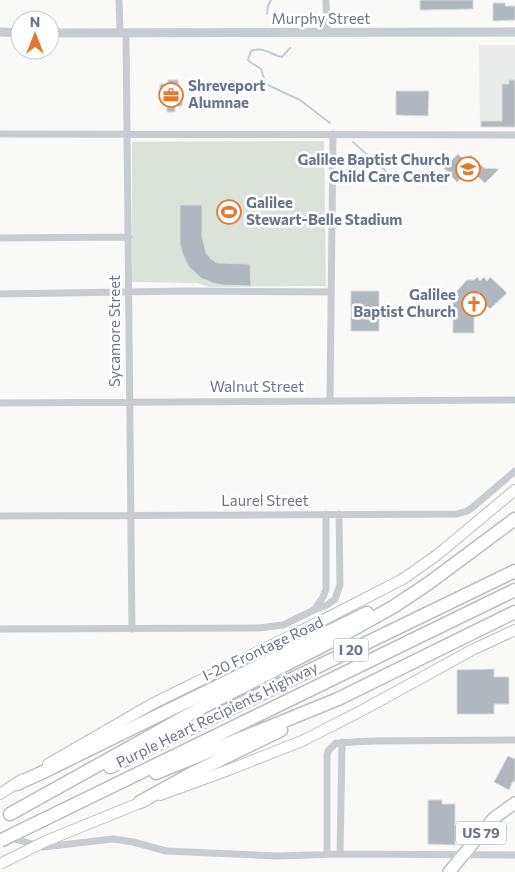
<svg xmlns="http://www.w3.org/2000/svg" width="515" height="872" font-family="Commissioner,sans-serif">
  <rect width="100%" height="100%" fill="#f9faf8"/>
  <path fill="#eaebeb" d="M479,45H515V127H480Z"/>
  <path fill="#dae2d9" d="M324,141L326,286L210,287L197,283L132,282V142Z"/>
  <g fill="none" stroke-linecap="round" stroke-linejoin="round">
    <path stroke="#c5cbd2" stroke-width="2" d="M267,14L268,6L271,0
      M290,48L282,57C271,55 263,46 251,51L248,60L250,62L261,69L264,79L268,85L300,100L330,123
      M353,142L396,180"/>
  </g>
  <path fill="#b0b7be" stroke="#dbdcda" d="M420,0H473V9L420,10Z
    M493,3H505V6H515V20L493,21Z
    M168,80H178L179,97H182V106H175V112H167L166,93H160V84H168Z
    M509,80H515V127H481V121H502V84H509Z
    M396,91H429L428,116L396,115Z
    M458,154L465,161L471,155L484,168L499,169L485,183L477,176L471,182L464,176L457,182L444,168Z
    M180,205H202V236L206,253L211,259L217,263L250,264L251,286L222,285L213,283L201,278L189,267L183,255L180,244Z
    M477,277L480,281L484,277L487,281L490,277L507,293L490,309L487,306L484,309L480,306L474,311V333H453V303L459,297L455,293L467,280H474Z
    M351,291H379V331H351Z
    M494,669V677H509V704H494V714H457V670Z
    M508,756L515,759V782L513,781L509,790L494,782Z
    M428,800H442V804H455V845L428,844Z"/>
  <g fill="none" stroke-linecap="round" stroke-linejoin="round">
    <g stroke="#babec4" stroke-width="12">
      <path id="secondary" d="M48,764L152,704L331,616L403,579L437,555L515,490
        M0,794L23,779
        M160,795L231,769L302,741L361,711L472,650L515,630
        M46,841L147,800"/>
    </g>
    <g stroke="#bbbec3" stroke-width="14">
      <path id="primary" d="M449,872L494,818L515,803"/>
    </g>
    <g stroke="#bbbdc1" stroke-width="15">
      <path id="motorway" d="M110,767L515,571
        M156,773L338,699L515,612
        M17,784L41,773L367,613
        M140,802L189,775L281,730
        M10,814L199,709L332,641L393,607L429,583L515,519
        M14,834L515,590"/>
    </g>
    <path stroke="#c8cbcf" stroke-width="7" d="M119,0L120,33
      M326,0L327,33
      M126,33L132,629
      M0,134L515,135
      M0,238L129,237
      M0,294L185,291L331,292
      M330,400L333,134
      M0,403L515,400
      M0,516L457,514L467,511L473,507L515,471
      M314,610L323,597L326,589V514
      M0,629L259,628L283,625L314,610L327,605L335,599L340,585L339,514
      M8,837L43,847L113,839L133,842L166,851L277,856L340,854L515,855
      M327,854V756L328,751L336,743L372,741L515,740
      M340,854L342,742"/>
    <path stroke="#c8cbcf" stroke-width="9" d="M0,32L20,33
      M50,33L515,32"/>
    <use href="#secondary" stroke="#fff" stroke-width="10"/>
    <use href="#primary" stroke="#fff" stroke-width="11"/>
    <use href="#motorway" stroke="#fff" stroke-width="12"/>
    <g stroke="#babec4" stroke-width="12" stroke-linecap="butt">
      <path id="secondary-bridge" d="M0,864L46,841"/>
    </g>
    <g stroke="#bbbdc1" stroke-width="15" stroke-linecap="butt">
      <path id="motorway-bridge" d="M0,841L14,834"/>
    </g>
    <use href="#secondary-bridge" stroke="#fff" stroke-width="10"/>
    <use href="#motorway-bridge" stroke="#fff" stroke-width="12"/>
  </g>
  <defs>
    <g id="office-ring" transform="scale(1.25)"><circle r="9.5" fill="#fff" stroke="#e3782e" stroke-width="1.5"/><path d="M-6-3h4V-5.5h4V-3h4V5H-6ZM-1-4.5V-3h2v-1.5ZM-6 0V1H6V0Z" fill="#e3782e"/></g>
    <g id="school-ring" transform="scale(1.25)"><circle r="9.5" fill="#fff" stroke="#e3782e" stroke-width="1.5"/><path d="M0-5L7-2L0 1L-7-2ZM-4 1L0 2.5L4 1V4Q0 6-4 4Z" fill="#e3782e"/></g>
    <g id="stadium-ring" transform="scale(1.25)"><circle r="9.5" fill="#fff" stroke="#e3782e" stroke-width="1.5"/><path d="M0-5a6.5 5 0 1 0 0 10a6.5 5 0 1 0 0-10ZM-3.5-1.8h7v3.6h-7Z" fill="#e3782e"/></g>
    <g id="church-ring" transform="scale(1.25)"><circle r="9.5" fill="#fff" stroke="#e3782e" stroke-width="1.5"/><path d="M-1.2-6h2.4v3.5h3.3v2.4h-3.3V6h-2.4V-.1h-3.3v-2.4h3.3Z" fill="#e3782e"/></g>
  </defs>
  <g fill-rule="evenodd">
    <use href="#office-ring" x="171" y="95"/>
    <use href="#school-ring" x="468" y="169"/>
    <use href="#stadium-ring" x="229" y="212"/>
    <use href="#church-ring" x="474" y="304"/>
  </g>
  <g text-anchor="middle" stroke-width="5" stroke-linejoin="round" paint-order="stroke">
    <g fill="#fff" stroke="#969eac" stroke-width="1">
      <rect x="333.5" y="638.5" width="35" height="23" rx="4"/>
      <rect x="456" y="821.5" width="50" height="23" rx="4"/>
    </g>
    <g font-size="14" font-weight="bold" fill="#697589">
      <text x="351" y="655">I 20</text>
      <text x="481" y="838">US 79</text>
    </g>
    <g font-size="15" fill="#697589" stroke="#fff">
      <text x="321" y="24">Murphy Street</text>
      <text transform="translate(115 331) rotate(-90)" y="5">Sycamore Street</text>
      <text x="257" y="392">Walnut Street</text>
      <text x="265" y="506">Laurel Street</text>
      <text transform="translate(263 649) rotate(-25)" y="5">I-20 Frontage Road</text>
      <text transform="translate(217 715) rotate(-26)" y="5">Purple Heart Recipients Highway</text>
    </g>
    <g font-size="15" font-weight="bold" fill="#697589" stroke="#fff" text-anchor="start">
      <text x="188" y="91">Shreveport<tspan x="188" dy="17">Alumnae</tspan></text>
      <text x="450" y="165" text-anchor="end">Galilee Baptist Church<tspan x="450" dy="17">Child Care Center</tspan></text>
      <text x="246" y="208">Galilee<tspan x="246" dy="17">Stewart-Belle Stadium</tspan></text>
      <text x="456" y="300" text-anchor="end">Galilee<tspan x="456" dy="17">Baptist Church</tspan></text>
    </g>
  </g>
  <g transform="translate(35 35)"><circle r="24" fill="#ffffff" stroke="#c3c8d0"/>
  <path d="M0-4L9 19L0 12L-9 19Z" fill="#e3782e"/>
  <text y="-8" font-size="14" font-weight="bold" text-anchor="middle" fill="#697589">N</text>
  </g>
</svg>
